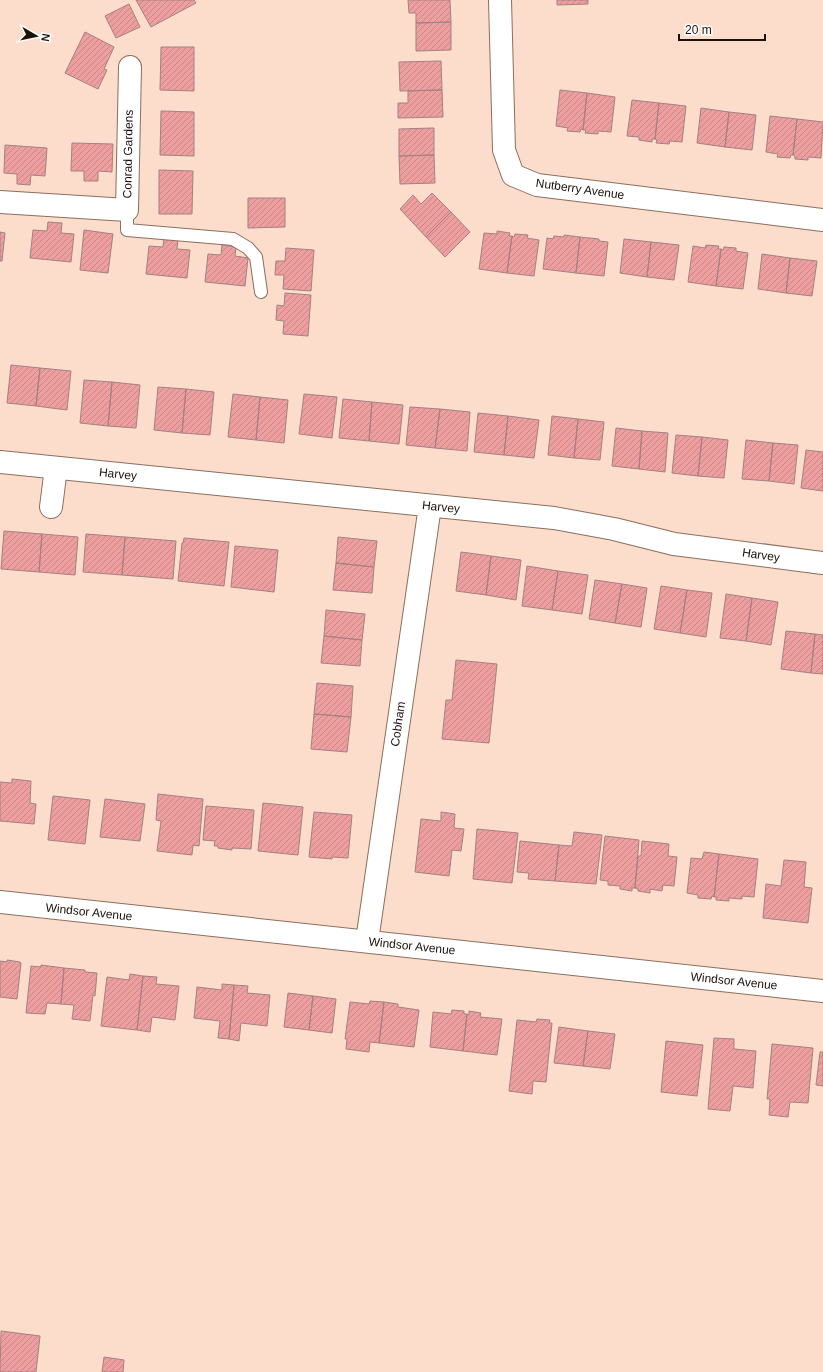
<svg xmlns="http://www.w3.org/2000/svg" width="823" height="1372" font-family="Arial,sans-serif">
  <defs>
    <pattern id="building-hatch" width="6" height="6" patternUnits="userSpaceOnUse"><rect width="6" height="6" fill="#ed9e9e"/><path d="M-1 1l2-2M0 6l6-6M5 7l2-2" fill="none" stroke="#cb8787"/></pattern>
  </defs>
  <rect width="100%" height="100%" fill="#fcdcca"/>
  <path fill="url(#building-hatch)" stroke="#a48180" d="M136,0H194L196,3L151,27Z
    M408,0H450L451,22L416,23V13H409Z
    M557,0H588V4L557,5Z
    M129,4L140,27L116,38L105,16Z
    M451,22V50L416,51V23Z
    M85,32L114,47L104,69L107,70L98,89L65,73Z
    M161,47H194V91L160,90Z
    M441,61L442,90L400,91L399,62Z
    M442,90L443,117L398,118V103H408V91Z
    M560,90L587,93L583,130L581,129L580,132L567,131L568,128L556,126Z
    M587,93L615,97L611,132L598,131V134L585,133L586,130H583Z
    M632,100L659,103L655,139H652V142L639,140V137L627,136Z
    M659,103L686,106L682,142L670,141L669,144L656,143L657,140L655,139Z
    M701,108L729,112L725,147L697,143Z
    M161,111L194,112V156L160,155Z
    M729,112L756,115L752,150L725,147Z
    M770,116L797,119L793,155H791L790,158L777,157L778,154L766,152Z
    M797,119L823,122L821,158L808,157V160L795,159V156L793,155Z
    M434,128V155L399,156V129Z
    M72,143L113,144L112,172L98,171V181H84V171H71Z
    M5,145L47,148L45,176L31,175L30,185L17,184V174L4,173Z
    M434,155L435,183L400,184L399,156Z
    M159,170L193,171L192,214H159Z
    M432,193L451,212L426,237L400,209L413,195L421,204Z
    M248,198H285V227L248,228Z
    M451,212L470,232L445,257L426,237Z
    M48,222L62,223L61,233L74,234L71,262L30,258L33,230L47,231Z
    M84,230L113,234L108,273L80,270Z
    M497,231L510,233L509,236H512L507,273L479,269L484,233L497,234Z
    M0,232L5,233L2,261H0Z
    M515,234L528,235L527,238L539,240L534,276L507,273L512,236L514,237Z
    M564,235L580,237L576,273L543,269L547,238L553,239L554,236L564,237Z
    M580,237L599,239V241L608,242L604,276L576,273Z
    M164,238L178,239L177,249L190,250L187,278L146,274L149,246L163,247Z
    M624,239L651,242L647,277L620,273Z
    M651,242L679,245L674,280L647,277Z
    M222,245L236,247L235,256L248,258L245,286L205,282L208,254L221,255Z
    M706,245L719,246L718,249H721L716,286L688,282L693,246L705,248Z
    M724,247L736,248V251L748,253L743,289L716,286L721,249L723,250Z
    M286,248L314,250L311,291L283,289L284,275H275L276,261H285Z
    M762,254L790,258L786,293L758,289Z
    M790,258L817,261L812,296L786,293Z
    M285,293L311,295L308,336L283,334L284,321L276,320L277,305L284,306Z
    M11,365L40,368L36,406L7,403Z
    M40,368L71,371L67,410L36,406Z
    M84,380L112,382L108,426L80,423Z
    M112,382L140,385L136,428L108,426Z
    M158,387L186,389L182,433L154,430Z
    M186,389L214,392L210,435L182,433Z
    M233,394L260,397L256,440L228,437Z
    M304,394L337,397L332,438L299,434Z
    M260,397L288,400L284,443L256,440Z
    M343,399L372,402L369,441L339,438Z
    M372,402L403,405L399,444L369,441Z
    M410,407L440,409L435,448L406,445Z
    M440,409L470,412L467,451L435,448Z
    M478,413L508,416L504,455L474,452Z
    M508,416L539,420L534,458L504,455Z
    M552,416L578,419L574,458L548,455Z
    M578,419L604,422L600,460L574,458Z
    M616,428L642,431L639,469L612,466Z
    M642,431L668,433L665,472L639,469Z
    M676,435L702,437L698,476L672,473Z
    M702,437L728,440L724,478L698,476Z
    M746,440L773,443L769,481L742,479Z
    M773,443L798,445L794,484L769,481Z
    M806,450L823,452V491L801,488Z
    M4,531L42,534L39,572L1,569Z
    M42,534L78,537L75,575L39,572Z
    M86,534L125,537L122,575L83,572Z
    M125,537L176,541L173,579L122,575Z
    M338,537L377,541L374,567L336,563Z
    M184,538L229,542L224,586L178,581L182,543H183Z
    M235,546L278,550L274,592L231,587Z
    M461,552L491,556L486,595L456,591Z
    M491,556L521,560L516,600L486,595Z
    M336,563L374,567L372,593L333,590Z
    M527,566L558,571L552,610L522,606Z
    M558,571L588,575L582,614L552,610Z
    M595,580L622,584L615,623L589,619Z
    M622,584L647,588L641,627L615,623Z
    M661,586L687,590L680,633L654,629Z
    M687,590L712,593L706,637L680,633Z
    M726,594L752,598L746,641L720,638Z
    M752,598L778,602L771,645L746,641Z
    M326,610L365,614L362,640L324,636Z
    M786,631L815,634L811,673L781,669Z
    M815,634L823,635V674L811,673Z
    M324,636L362,640L360,666L321,663Z
    M456,660L497,664L489,743L442,739L446,700H452Z
    M317,683L353,686L351,717L314,714Z
    M314,714L351,717L347,752L311,749Z
    M12,779L31,781L30,803L36,804L34,824L0,821V782L12,783Z
    M158,794L203,799L199,846L193,845L192,855L157,851L161,821L156,820Z
    M53,796L90,800L85,844L48,840Z
    M105,799L145,804L140,841L100,837Z
    M263,803L303,807L298,855L258,851Z
    M206,806L254,810L251,849L232,848V850L218,848V846H214L215,841L203,840Z
    M314,812L352,815L348,858L333,857L332,859L309,857Z
    M441,812L455,814L454,828L464,829L461,851L452,850L449,876L415,872L421,819L441,821Z
    M477,829L518,833L512,883L473,879Z
    M574,832L602,835L596,884L555,881L559,845L572,846Z
    M605,836L639,840L635,888H632V891L620,889V886L608,885V881L600,880Z
    M520,841L559,845L555,881L528,879L529,873L517,872Z
    M642,841L669,844L668,856L677,857L674,886L663,885L662,891L650,889V893L638,891V889L635,888L638,856H641Z
    M704,852L719,854L714,897L712,896L711,899L698,898V895L687,893L691,858L702,859Z
    M719,854L758,859L754,897L742,896V899L729,898V901L716,900V897H714Z
    M784,860L806,862L804,887L812,888L808,923L763,918L766,884L781,886Z
    M7,960L20,962V963H21L17,999L0,997V961L7,962Z
    M41,965L64,968L61,1004L47,1003L45,1014L26,1013L31,966L41,967Z
    M64,968L85,970V972L97,973L95,996L93,995L90,1021L72,1019L74,1005L61,1004Z
    M130,974L143,976L137,1030L101,1026L107,977L129,980Z
    M143,976L157,977L156,984L179,986L175,1020L152,1017L150,1032L137,1030Z
    M222,984L234,985L229,1039L218,1038L220,1021L194,1018L197,987L222,990Z
    M234,985L248,986L247,993L270,995L267,1026L241,1023L239,1041L229,1039Z
    M288,993L313,996L309,1030L284,1027Z
    M313,996L336,999L332,1033L309,1030Z
    M370,1001L384,1002L379,1043L370,1042L369,1052L346,1049L347,1039H345L350,1002L369,1004Z
    M384,1002L398,1004V1007L419,1010L414,1047L379,1043Z
    M452,1010L464,1011V1014H467L463,1051L430,1047L433,1012L451,1014Z
    M469,1011L481,1013L480,1017L502,1019L497,1055L463,1051L467,1014L469,1015Z
    M537,1019L550,1020L549,1023H552L546,1082L533,1081L532,1094L509,1091L517,1020L536,1022Z
    M559,1027L588,1031L583,1066L554,1063Z
    M588,1031L615,1034L610,1069L583,1066Z
    M714,1038L734,1039V1049L756,1051L753,1088L733,1086L730,1111L708,1109Z
    M666,1041L703,1045L697,1096L661,1092Z
    M772,1044L813,1048L808,1103L790,1102L788,1117L769,1115L770,1099H767Z
    M820,1052H823V1086L816,1085Z
    M1,1331L40,1336L36,1372H0Z
    M104,1357L124,1360L123,1372H102Z"/>
  <g fill="none" stroke-linecap="round" stroke-linejoin="round">
    <g stroke="#8b6f5f" stroke-width="14">
      <path id="service" d="M127,210V230L233,239L248,248L256,257L261,292"/>
    </g>
    <g stroke="#8b6f5f" stroke-width="24">
      <path id="minor" d="M500,0L504,150L513,175L537,185L823,220
        M0,202L127,210L130,67
        M0,462L554,518L614,529L674,544L823,563
        M51,507L56,468
        M0,902L823,991
        M367,941L430,506"/>
    </g>
    <use href="#service" stroke="#fff" stroke-width="12"/>
    <use href="#minor" stroke="#fff" stroke-width="22"/>
  </g>
  <g text-anchor="middle" stroke-width="4" stroke-linejoin="round" paint-order="stroke">
    <g font-size="12" fill="#1b110b" stroke="#fff">
      <text transform="translate(128 154) rotate(-89)" y="4">Conrad Gardens</text>
      <text transform="translate(580 189) rotate(8)" y="4">Nutberry Avenue</text>
      <text transform="translate(118 474) rotate(6)" y="4">Harvey</text>
      <text transform="translate(441 507) rotate(6)" y="4">Harvey</text>
      <text transform="translate(761 555) rotate(8)" y="4">Harvey</text>
      <text transform="translate(398 724) rotate(-82)" y="4">Cobham</text>
      <text transform="translate(89 912) rotate(6)" y="4">Windsor Avenue</text>
      <text transform="translate(412 946) rotate(6)" y="4">Windsor Avenue</text>
      <text transform="translate(734 981) rotate(6)" y="4">Windsor Avenue</text>
    </g>
  </g>
  <g transform="translate(36 36) rotate(99)" stroke="#ffffff" stroke-width="3" paint-order="stroke">
  <path d="M0-3L7 15L0 10L-7 15Z" fill="#1b110b"/>
  <text y="-6" font-size="11" font-weight="bold" text-anchor="middle" fill="#1b110b">N</text>
  </g>
  <path d="M679 34v6h86v-6" fill="none" stroke="#1b110b" stroke-width="2"/>
  <text x="685" y="34" font-size="12" fill="#1b110b" stroke="#ffffff" stroke-width="3" paint-order="stroke">20 m</text>
</svg>
